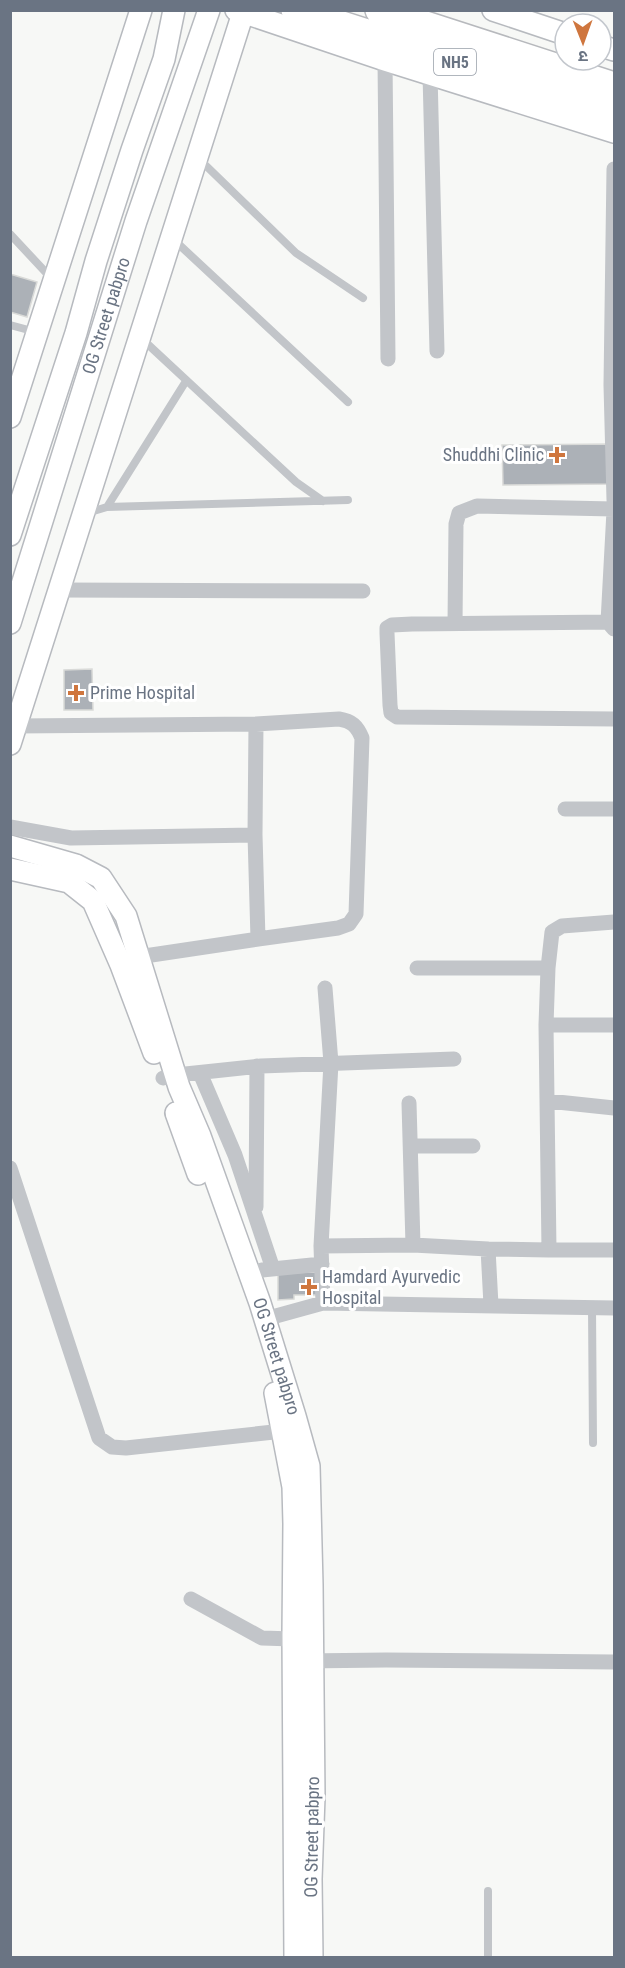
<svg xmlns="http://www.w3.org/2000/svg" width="625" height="1968" font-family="'Roboto Condensed','Noto Sans Devanagari',sans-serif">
  <rect width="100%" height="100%" fill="#f7f8f6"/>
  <path fill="#acb1b7" stroke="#d9dad8" stroke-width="1.5" d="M10,274L37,282L27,317L10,312Z
    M611,444V484L503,485L502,445Z
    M92,669L93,710H64V670Z
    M316,1272L317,1295H294V1299L278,1300V1273Z"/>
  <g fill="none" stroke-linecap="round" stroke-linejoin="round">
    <g stroke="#b7babf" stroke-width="24">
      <g id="secondary">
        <path d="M236,10L385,60L614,132"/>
        <path d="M493,10L565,34"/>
        <path d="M601,46L614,50"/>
        <path d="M10,417L141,10"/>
        <path d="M10,535L76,333L96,261L132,150L164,59L174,10"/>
        <path id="s1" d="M10,623L136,221L209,10"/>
        <path d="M10,744L243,13"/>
        <path id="s2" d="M10,846L76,865L101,878L126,916L179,1087L200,1136L260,1303L295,1416L309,1466L312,1585L314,1797L311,1879L312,1958"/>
        <path d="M10,869L69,882L93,901L121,965L154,1053"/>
        <path d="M176,1113L198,1174"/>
        <path d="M275,1393L293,1487L294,1524L293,1635L295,1958"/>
      </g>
    </g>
    <g stroke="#b7b9bd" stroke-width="30">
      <path id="highway" d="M295,10L614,112
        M379,10L614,86"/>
    </g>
    <path stroke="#c2c5c9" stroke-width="8" d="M198,158L296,253L363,298
      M10,234L52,279
      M173,239L348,402
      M10,325L36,332
      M141,338L296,482L323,501
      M107,507L348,500
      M87,513L107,507L186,381
      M592,1308L593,1443
      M488,1891V1958"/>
    <path stroke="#c2c5c9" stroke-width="15" d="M385,60L388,359
      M430,74L437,351
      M614,169L611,385L614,500
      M614,511L608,622L614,629
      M60,590L363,591
      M614,622L412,624L392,625L387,628V633L390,705L391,713L397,717L614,719
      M455,624L456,524L459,513L477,506L614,509
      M16,726L256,724L339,719C352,721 357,726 362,738L356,914L349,924L338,928L258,939
      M565,809H614
      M10,827L71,838L255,835L258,939L138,957
      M255,835L256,724
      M614,922L562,926L552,932L548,968L546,1025L549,1250H614
      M417,968H548
      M546,1025H614
      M200,1073L235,1155L273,1269
      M163,1078L176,1075L261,1066L454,1059
      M548,1101L614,1108
      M409,1103L413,1245
      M411,1146H473
      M10,1168L99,1438L112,1447L126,1448L283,1431
      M256,1207L257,1066
      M321,1246L331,1063L325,988
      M262,1270L322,1264
      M323,1303L321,1246L413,1245L488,1249
      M491,1305L488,1249L549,1250
      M265,1319L323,1303L614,1308
      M191,1599L262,1638L293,1639
      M303,1661L386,1660L614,1662"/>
    <use href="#secondary" stroke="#fff" stroke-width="21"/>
    <use href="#highway" stroke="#fff" stroke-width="27"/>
  </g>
  <g fill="#cf763e" stroke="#fff" stroke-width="2">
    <path d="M554 446h6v6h6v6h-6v6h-6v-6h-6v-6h6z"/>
    <path d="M73 684h6v6h6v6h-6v6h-6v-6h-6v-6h6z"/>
    <path d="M306 1278h6v6h6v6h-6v6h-6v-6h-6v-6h6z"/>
  </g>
  <g text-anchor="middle" stroke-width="6" stroke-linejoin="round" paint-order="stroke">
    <rect fill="#fff" stroke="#979ea8" stroke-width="1.5" x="434" y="49" width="42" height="26" rx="4.5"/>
    <g font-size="16" font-weight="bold" fill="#6a7483">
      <text x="455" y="68">NH5</text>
    </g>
    <g font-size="18" fill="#6a7483" stroke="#fff">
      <text dy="6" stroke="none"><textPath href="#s1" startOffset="322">OG Street pabpro</textPath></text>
      <text dy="6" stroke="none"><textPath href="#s2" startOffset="608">OG Street pabpro</textPath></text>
      <text transform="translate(312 1837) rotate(-89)" y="6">OG Street pabpro</text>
    </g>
    <g font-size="18" fill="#6a7483" stroke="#fff" text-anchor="start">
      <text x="544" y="461" text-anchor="end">Shuddhi Clinic</text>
      <text x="90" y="699">Prime Hospital</text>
      <text x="322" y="1283">Hamdard Ayurvedic<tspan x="322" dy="21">Hospital</tspan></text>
    </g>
  </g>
  <rect width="625" height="1968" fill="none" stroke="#6a7483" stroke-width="24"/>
  <g transform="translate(583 42) rotate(179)"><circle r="28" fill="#ffffff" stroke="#c3c7cd" stroke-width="1.5"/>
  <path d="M0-4.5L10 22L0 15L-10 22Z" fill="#cf763e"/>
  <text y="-9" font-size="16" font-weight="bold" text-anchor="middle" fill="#6a7483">उ</text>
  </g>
</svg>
